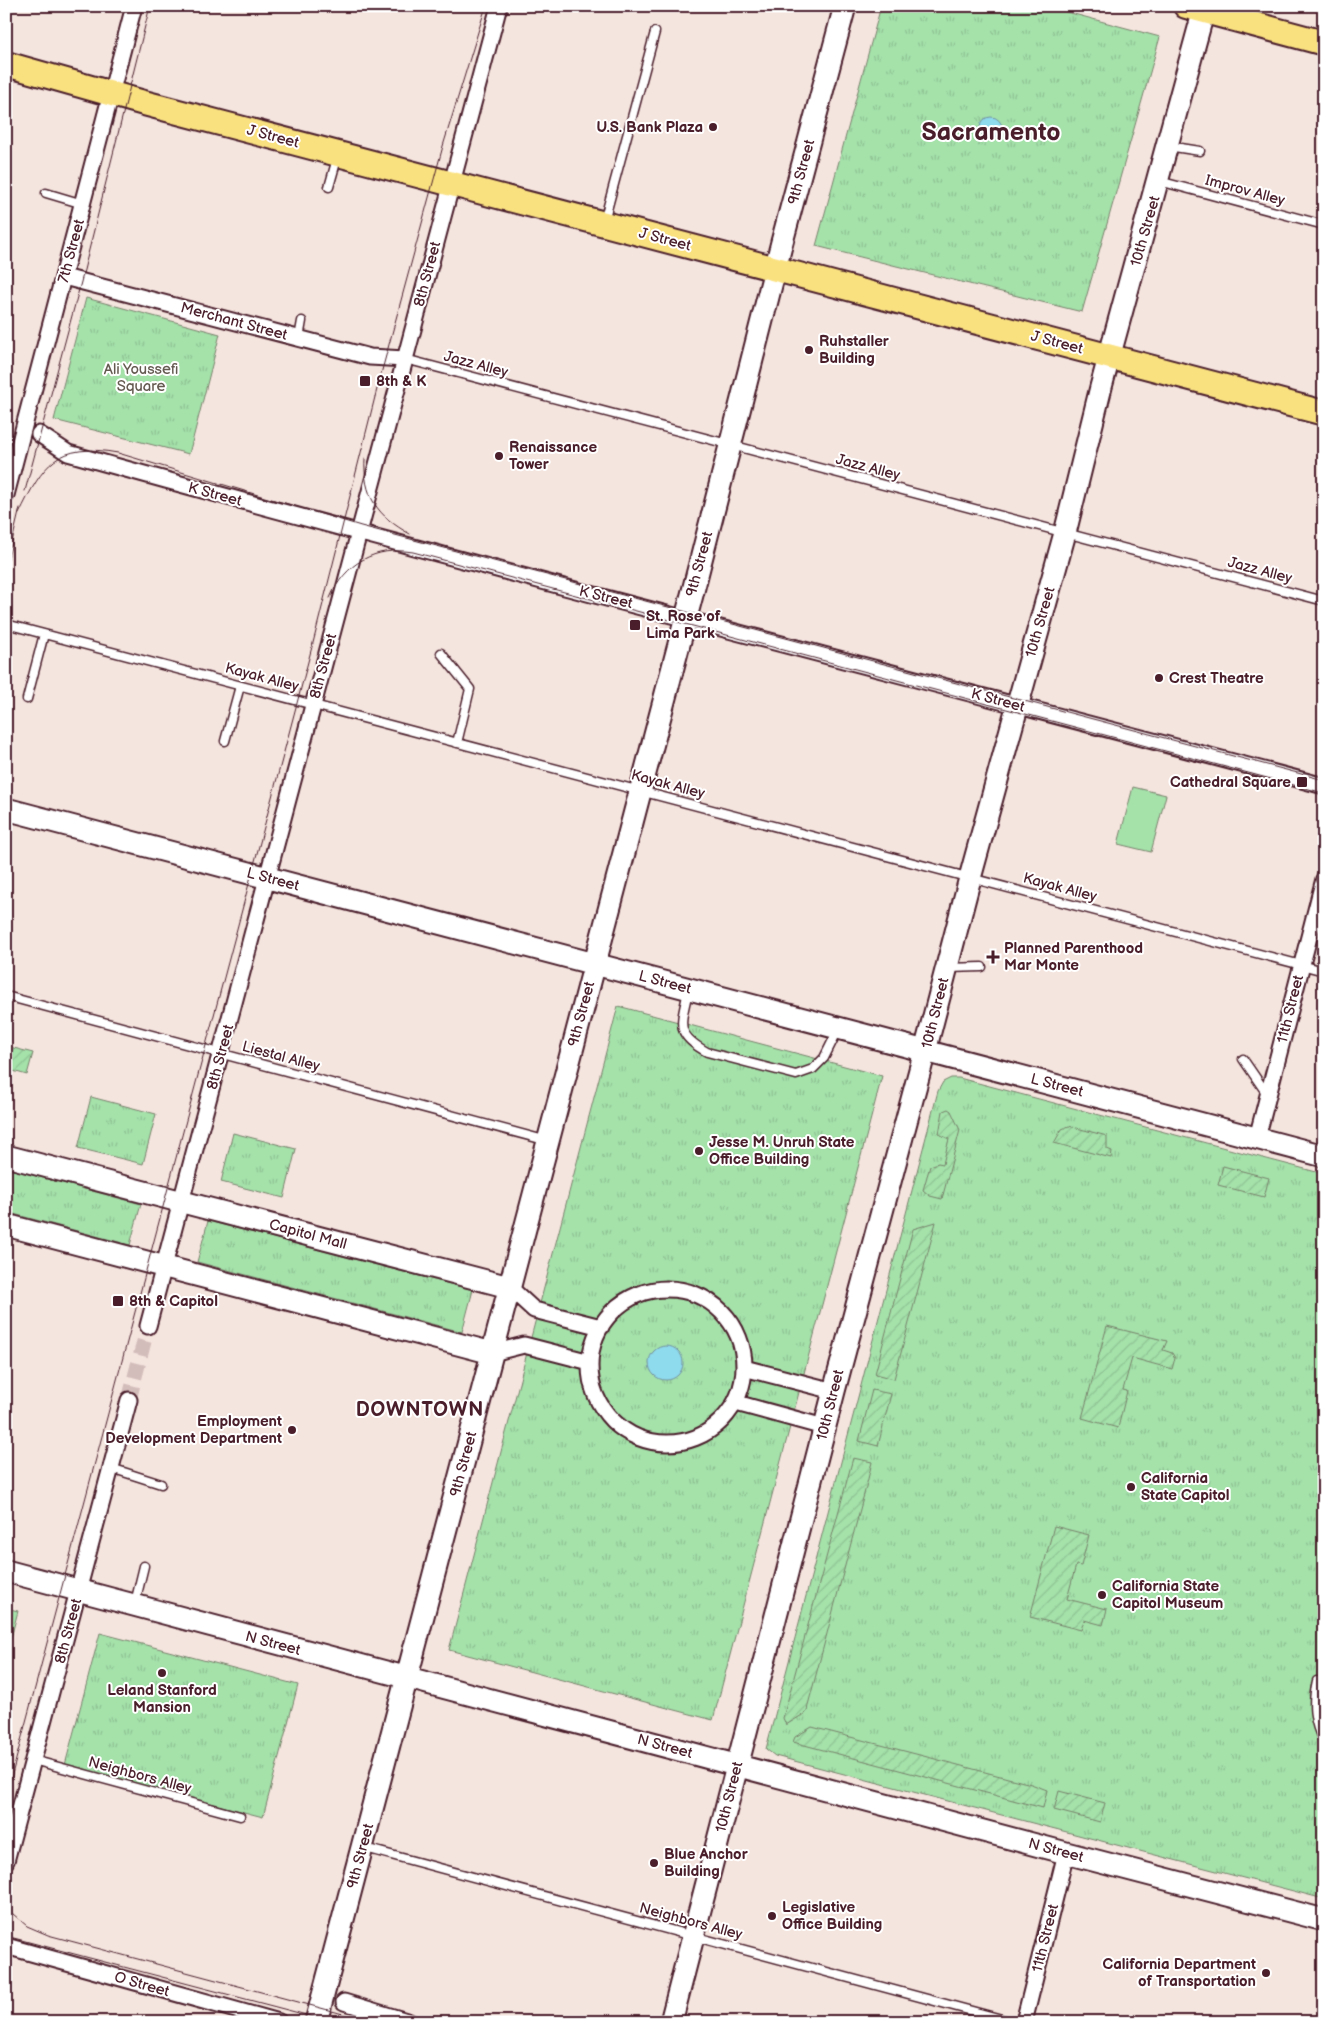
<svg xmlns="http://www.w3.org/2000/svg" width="1330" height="2028" font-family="'Balsamiq Sans',sans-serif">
  <defs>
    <pattern id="grass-tufts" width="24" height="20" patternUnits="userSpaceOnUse" patternTransform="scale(1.25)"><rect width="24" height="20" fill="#a4e2aa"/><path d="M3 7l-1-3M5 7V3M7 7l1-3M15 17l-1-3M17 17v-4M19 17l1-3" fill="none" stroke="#8fc192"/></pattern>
    <pattern id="garden-furrows" width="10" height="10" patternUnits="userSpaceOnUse" patternTransform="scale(1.25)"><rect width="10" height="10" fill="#a4e2aa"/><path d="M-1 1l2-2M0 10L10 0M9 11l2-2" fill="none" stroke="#8fc192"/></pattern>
  </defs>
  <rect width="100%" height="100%" fill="#f5e5df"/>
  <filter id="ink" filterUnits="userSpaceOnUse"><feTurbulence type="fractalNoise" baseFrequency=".02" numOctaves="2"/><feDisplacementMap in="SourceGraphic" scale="10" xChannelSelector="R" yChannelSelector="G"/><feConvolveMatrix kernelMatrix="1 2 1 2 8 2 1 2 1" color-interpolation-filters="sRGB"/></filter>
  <g filter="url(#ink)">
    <path fill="url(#grass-tufts)" stroke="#77806a" d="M881,6H1044L1160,37L1082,312L816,246Z
      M86,298L220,334L189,454L54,420Z
      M618,1006L882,1076L713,1720L449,1650Z
      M951,1078H959L1324,1174V1899L775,1756L766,1749L938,1091L943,1082Z
      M91,1097L156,1114L143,1164L78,1148Z
      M233,1133L296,1149L284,1198L221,1182Z
      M6,1168L141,1204L130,1245L6,1212Z
      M208,1221L473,1290L462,1332L197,1262Z
      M6,1608L18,1611L6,1657Z
      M100,1633L298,1685L263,1817L65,1765Z"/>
    <path fill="url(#garden-furrows)" stroke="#77806a" d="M6,1046L33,1053L27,1075L6,1069Z
      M948,1109L951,1111L960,1130L942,1199L930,1196L923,1190L930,1166L938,1163L943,1164L949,1139L939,1134L943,1111Z
      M1069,1126L1107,1136V1149L1112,1151L1111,1158L1054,1143L1062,1129Z
      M1223,1166L1269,1178L1264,1197L1218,1185Z
      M936,1222L894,1379L875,1374L913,1229Z
      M1107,1326L1167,1341L1163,1350L1172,1353L1175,1358L1172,1369L1132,1358L1123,1390L1127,1391L1118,1428L1082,1418Z
      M872,1390L891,1394L878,1446L859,1441Z
      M853,1458L872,1462L867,1483L808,1705L807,1712L786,1725L783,1718Z
      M1054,1526L1089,1535L1081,1566L1076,1565L1067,1599L1107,1609L1103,1625L1084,1620L1081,1630L1030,1617Z
      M812,1727L1031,1784L1047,1790L1043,1808L793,1742L795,1737Z
      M1059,1791L1105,1803L1100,1822L1054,1810Z"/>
    <path fill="#a4e2aa" stroke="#77806a" d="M1133,787L1166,795L1151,852L1118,844Z"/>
    <path fill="#8edbee" stroke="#7390a0" d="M980 128a11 11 0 1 1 22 0a11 11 0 1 1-22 0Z
      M649 1363a17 17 0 1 1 34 0a17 17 0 1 1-34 0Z"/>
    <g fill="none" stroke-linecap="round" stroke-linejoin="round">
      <path stroke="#d3bdbb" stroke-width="15" stroke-dasharray="15 8" stroke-linecap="butt" d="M129,1400L148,1326"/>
      <g stroke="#4a1f2b" stroke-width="11">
        <path id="lane" d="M1168,146L1200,151
          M1159,181L1324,225
          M329,187L338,155
          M46,193L83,204
          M604,221L655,32
          M299,338L302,321
          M405,359L1324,601
          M6,624L1324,971
          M441,653L470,689L457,743
          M27,699L44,634
          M225,741L240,686
          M948,968L982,967
          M688,991C681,1024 674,1034 707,1052L796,1075L813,1069L824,1058L838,1030
          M6,996L548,1141
          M1243,1059L1267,1094
          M111,1468L161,1484
          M135,1603L144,1566
          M1317,1681C1312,1703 1313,1722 1324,1742
          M33,1760L240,1816
          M365,1848L1013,2022"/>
      </g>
      <g stroke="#4a1f2b" stroke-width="19">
        <path id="street" d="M64,277L370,357L405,359
          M39,434L68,453C485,569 905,675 1324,786
          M6,495L134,6
          M1257,1138L1324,879
          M509,1287L534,1310L601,1327
          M590 1366a77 77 0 1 1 154 0a77 77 0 1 1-154 0Z
          M148,1326L499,6
          M492,1353L524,1345L590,1362
          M744,1368L834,1391
          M736,1403L824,1427
          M6,1861L129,1400
          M6,1946L279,2022
          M344,2002L410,2022
          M1024,2022L1066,1853"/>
      </g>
      <g stroke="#4a1f2b" stroke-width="25">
        <path id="secondary" d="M6,809L1324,1156
          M6,1156L509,1287
          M6,1225L492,1353
          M6,1571L1066,1853L1324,1920
          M316,2022L693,591L782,242L845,6
          M671,2022L834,1391L925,1051L970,878L1065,533L1101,387L1205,6"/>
      </g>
      <g stroke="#4a1f2b" stroke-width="28">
        <path id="primary" d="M1186,6L1324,43
          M6,64L144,103L1324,413"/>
      </g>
      <use href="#lane" stroke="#fff" stroke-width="8"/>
      <use href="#street" stroke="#fff" stroke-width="15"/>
      <use href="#secondary" stroke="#fff" stroke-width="21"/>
      <use href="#primary" stroke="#fae180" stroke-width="24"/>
      <path stroke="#4a1f2b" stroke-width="1" d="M365,458C363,496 377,516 410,534
        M25,491L81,282L150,6
        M19,514C43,464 57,442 118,453L361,526L1324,780
        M6,567L20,508
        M330,598C345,563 375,546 413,552L1324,793
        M6,1797L313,643L378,385L443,146L486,6
        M6,1908L27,1926L48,1935L373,2022
        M6,1936L333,2022"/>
    </g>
  </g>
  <g fill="#4a1f2b" stroke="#fff" stroke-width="2">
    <circle cx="713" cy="127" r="5"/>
    <circle cx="809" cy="350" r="5"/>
    <rect x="359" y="375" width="12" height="12" rx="2.5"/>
    <circle cx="499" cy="456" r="5"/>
    <rect x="629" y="619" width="12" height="12" rx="2.5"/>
    <circle cx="1159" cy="678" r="5"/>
    <rect x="1296" y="776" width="12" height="12" rx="2.5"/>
    <path d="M990.5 949.5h5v5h5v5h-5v5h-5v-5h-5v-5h5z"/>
    <circle cx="699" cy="1151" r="5"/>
    <rect x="112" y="1295" width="12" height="12" rx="2.5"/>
    <circle cx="292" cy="1430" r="5"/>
    <circle cx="1131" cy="1487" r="5"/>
    <circle cx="1102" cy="1595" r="5"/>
    <circle cx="162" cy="1673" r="5"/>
    <circle cx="654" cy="1863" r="5"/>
    <circle cx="772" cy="1916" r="5"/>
    <circle cx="1266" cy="1973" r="5"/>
  </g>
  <g text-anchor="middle" stroke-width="4" stroke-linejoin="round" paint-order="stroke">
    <g font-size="15" font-weight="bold" fill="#4a1f2b" stroke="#fff" text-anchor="start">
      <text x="703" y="132" text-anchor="end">U.S. Bank Plaza</text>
      <text x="819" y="346">Ruhstaller<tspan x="819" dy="17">Building</tspan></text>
      <text x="376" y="386">8th &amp; K</text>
      <text x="509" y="452">Renaissance<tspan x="509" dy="17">Tower</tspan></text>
      <text x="646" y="621">St. Rose of<tspan x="646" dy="17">Lima Park</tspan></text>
      <text x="1169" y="683">Crest Theatre</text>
      <text x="1291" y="787" text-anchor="end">Cathedral Square</text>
      <text x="1004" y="953">Planned Parenthood<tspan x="1004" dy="17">Mar Monte</tspan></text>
      <text x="709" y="1147">Jesse M. Unruh State<tspan x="709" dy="17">Office Building</tspan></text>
      <text x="129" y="1306">8th &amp; Capitol</text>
      <text x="282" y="1426" text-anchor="end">Employment<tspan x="282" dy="17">Development Department</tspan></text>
      <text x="1141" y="1483">California<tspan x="1141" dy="17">State Capitol</tspan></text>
      <text x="1112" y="1591">California State<tspan x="1112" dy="17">Capitol Museum</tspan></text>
      <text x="162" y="1695" text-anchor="middle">Leland Stanford<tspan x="162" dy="17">Mansion</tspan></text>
      <text x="664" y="1859">Blue Anchor<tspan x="664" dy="17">Building</tspan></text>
      <text x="782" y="1912">Legislative<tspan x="782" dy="17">Office Building</tspan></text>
      <text x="1256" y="1969" text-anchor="end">California Department<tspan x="1256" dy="17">of Transportation</tspan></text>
    </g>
    <g font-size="15" fill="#4a1f2b" stroke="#fff">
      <text transform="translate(273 136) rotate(15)" y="5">J Street</text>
      <text transform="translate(801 172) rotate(-75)" y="5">9th Street</text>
      <text transform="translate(1245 190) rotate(15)" y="5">Improv Alley</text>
      <text transform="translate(1145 231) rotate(-74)" y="5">10th Street</text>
      <text transform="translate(665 239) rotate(15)" y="5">J Street</text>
      <text transform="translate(71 251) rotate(-75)" y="5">7th Street</text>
      <text transform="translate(427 274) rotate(-75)" y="5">8th Street</text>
      <text transform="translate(234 321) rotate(15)" y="5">Merchant Street</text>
      <text transform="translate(1057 342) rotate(15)" y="5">J Street</text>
      <text transform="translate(476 364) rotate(15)" y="5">Jazz Alley</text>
      <text transform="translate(868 467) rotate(15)" y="5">Jazz Alley</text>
      <text transform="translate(215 494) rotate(15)" y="5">K Street</text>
      <text transform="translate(699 564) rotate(-75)" y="5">9th Street</text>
      <text transform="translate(1260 570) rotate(15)" y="5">Jazz Alley</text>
      <text transform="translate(606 597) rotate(14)" y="5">K Street</text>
      <text transform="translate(1040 622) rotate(-74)" y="5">10th Street</text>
      <text transform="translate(323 666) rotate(-75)" y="5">8th Street</text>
      <text transform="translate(262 677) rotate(15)" y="5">Kayak Alley</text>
      <text transform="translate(998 700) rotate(15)" y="5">K Street</text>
      <text transform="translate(668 784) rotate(15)" y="5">Kayak Alley</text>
      <text transform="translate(273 879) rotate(15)" y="5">L Street</text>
      <text transform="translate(1060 887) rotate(15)" y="5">Kayak Alley</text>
      <text transform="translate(665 982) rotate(15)" y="5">L Street</text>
      <text transform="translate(1290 1009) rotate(-76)" y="5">11th Street</text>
      <text transform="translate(935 1013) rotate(-76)" y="5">10th Street</text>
      <text transform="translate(581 1014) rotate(-75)" y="5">9th Street</text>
      <text transform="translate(281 1056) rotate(15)" y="5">Liestal Alley</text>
      <text transform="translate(220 1057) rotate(-75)" y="5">8th Street</text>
      <text transform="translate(1057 1085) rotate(15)" y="5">L Street</text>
      <text transform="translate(308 1234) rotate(15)" y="5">Capitol Mall</text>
      <text transform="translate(830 1405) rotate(-76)" y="5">10th Street</text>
      <text transform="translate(463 1464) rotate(-75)" y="5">9th Street</text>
      <text transform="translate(68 1631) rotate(-75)" y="5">8th Street</text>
      <text transform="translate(273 1643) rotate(15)" y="5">N Street</text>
      <text transform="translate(665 1746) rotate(15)" y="5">N Street</text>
      <text transform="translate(140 1775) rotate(15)" y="5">Neighbors Alley</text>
      <text transform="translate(729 1797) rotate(-76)" y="5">10th Street</text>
      <text transform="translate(1056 1850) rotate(15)" y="5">N Street</text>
      <text transform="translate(360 1856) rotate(-75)" y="5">9th Street</text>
      <text transform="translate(691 1921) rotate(15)" y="5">Neighbors Alley</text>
      <text transform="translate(1045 1938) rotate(-76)" y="5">11th Street</text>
      <text transform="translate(142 1984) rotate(16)" y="5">O Street</text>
    </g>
    <g font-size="15" fill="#655a51" stroke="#fff">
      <text x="141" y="374">Ali Youssefi<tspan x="141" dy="17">Square</tspan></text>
    </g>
    <g font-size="20" font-weight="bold" letter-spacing="1" fill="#4a1f2b" stroke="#fff">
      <text x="420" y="1416">DOWNTOWN</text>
    </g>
    <g font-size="25" font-weight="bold" fill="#4a1f2b" stroke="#fff">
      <text x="991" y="140">Sacramento</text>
    </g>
  </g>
  <rect width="1330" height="2028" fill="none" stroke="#fff" stroke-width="25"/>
  <rect x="12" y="12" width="1305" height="2003" fill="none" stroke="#4a1f2b" stroke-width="2" filter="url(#ink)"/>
</svg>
